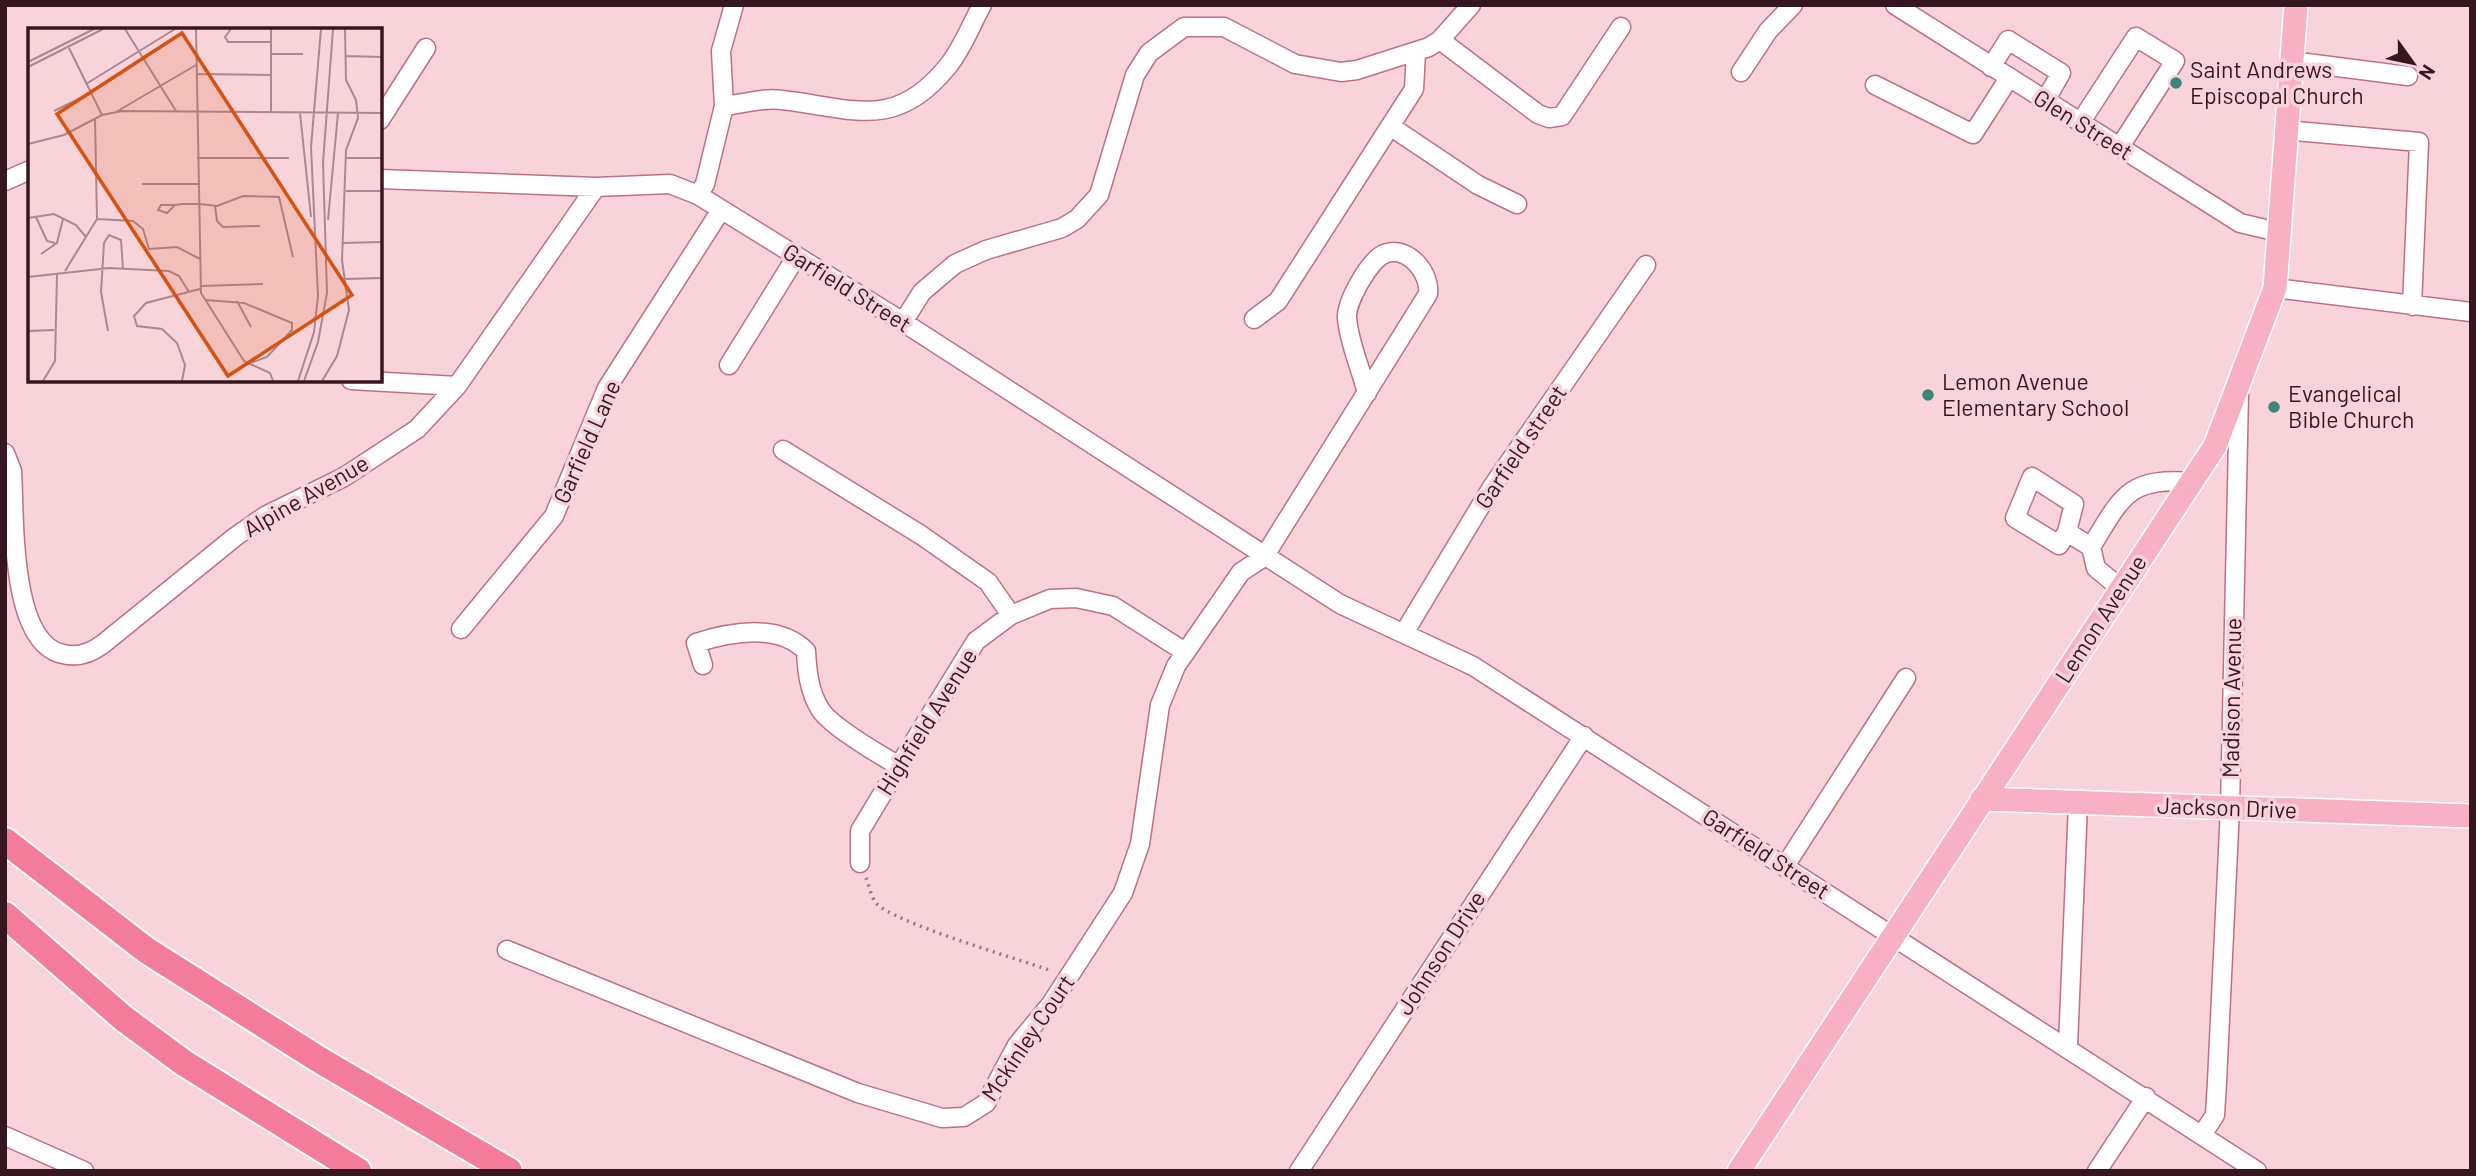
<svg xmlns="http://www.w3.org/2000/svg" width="2476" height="1176" font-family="Barlow,sans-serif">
  <rect width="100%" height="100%" fill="#f8d3da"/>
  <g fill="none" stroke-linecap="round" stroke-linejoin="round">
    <g stroke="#c16f82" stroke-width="21">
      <path id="minor" d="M1895,5L2240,223L2278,232
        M1440,40L1538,114L1549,118L1562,116L1621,27
        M2291,61L2408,76
        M1991,67L2008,40L2061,73L2045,101
        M1741,72L1768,31L1793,5
        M1875,85L1973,134L2009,78
        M724,106C742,104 764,97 782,100C852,108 895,132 948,66C962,49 971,25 982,5
        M380,120L426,48
        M2080,123L2136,37L2175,61L2119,148
        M1390,126L1478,185L1517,204
        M2285,130L2419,142L2412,306
        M380,179L596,187L670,184L698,195L903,322L1340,604L1473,666L2257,1171
        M5,181L30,170
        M698,195L705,184L724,106L721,51L734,5
        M2275,288L2471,312
        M1254,319L1278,301L1414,89L1416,52
        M903,322L922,292L955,264L986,250L1062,228L1077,219L1099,195L1135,75L1149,53L1184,27H1224L1295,64L1341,72L1357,70L1429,47L1440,40L1471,5
        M729,365L796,257
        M351,380L457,386
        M783,450L921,535L988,582L1011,615
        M5,453L12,471C15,515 9,643 63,654C78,658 91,653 103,644L235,537L265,516L344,477L417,429L457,386L596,187
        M2067,532L2059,545L2015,518L2032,477L2074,504L2067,532L2091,547
        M2120,588L2096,568L2091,547C2122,497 2127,477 2192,482
        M461,629L554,516L607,388L721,210
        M1404,633L1492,487L1646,265
        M703,665L696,643C730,632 778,623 806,651C807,671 809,691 820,709C830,726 880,755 899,766
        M860,863V831L899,766L976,641L1011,615L1050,599L1076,598L1113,606L1185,652
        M1785,866L1906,678
        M507,950L858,1093L942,1118L964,1117L986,1103L1017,1045L1051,1004L1123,893L1140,844L1160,705L1176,666L1241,572L1264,557L1428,294C1431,274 1408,244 1384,254C1369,261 1346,302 1347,318C1349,343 1361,369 1367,393
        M2068,1046L2078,803
        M2202,1135L2215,1115L2217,1082L2230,808L2239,394
        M5,1136L84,1171
        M1299,1171L1584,736
        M2097,1171L2146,1097"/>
    </g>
    <g stroke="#fff" stroke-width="26">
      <path id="major" d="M1982,799L2471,816
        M1739,1171L2215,446L2275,288L2296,5"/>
    </g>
    <g stroke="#fff" stroke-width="30">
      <path id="highway" d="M5,841L146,950L318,1059L509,1171
        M5,915L123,1018L184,1063L358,1171"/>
    </g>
    <path stroke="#97757c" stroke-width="3.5" stroke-dasharray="2 5" stroke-linecap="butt" d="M866,878C869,885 871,897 876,903C892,922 1018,959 1049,970"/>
    <use href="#minor" stroke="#fff" stroke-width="18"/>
    <use href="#major" stroke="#f8b0c3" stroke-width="23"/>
    <use href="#highway" stroke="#f37c9b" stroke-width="26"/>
  </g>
  <g fill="#3e857c" stroke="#f8d3da" stroke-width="2.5">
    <circle cx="2176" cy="83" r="7"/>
    <circle cx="1928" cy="395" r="7"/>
    <circle cx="2274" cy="407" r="7"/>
  </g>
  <g text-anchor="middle" stroke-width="7" stroke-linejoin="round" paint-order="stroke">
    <g font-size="23" fill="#37171f" stroke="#f8d3da" text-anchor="start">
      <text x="2190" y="78">Saint Andrews<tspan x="2190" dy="26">Episcopal Church</tspan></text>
      <text x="1942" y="390">Lemon Avenue<tspan x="1942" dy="26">Elementary School</tspan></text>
      <text x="2288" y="402">Evangelical<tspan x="2288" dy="26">Bible Church</tspan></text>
    </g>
    <g font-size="23" fill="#37171f" stroke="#f8d3da">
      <text transform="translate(2083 125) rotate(32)" y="8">Glen Street</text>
      <text transform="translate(847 288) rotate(32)" y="8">Garfield Street</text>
      <text transform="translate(587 442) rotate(-66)" y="8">Garfield Lane</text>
      <text transform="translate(1521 447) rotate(-56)" y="8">Garfield street</text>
      <text transform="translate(306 496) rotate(-30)" y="8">Alpine Avenue</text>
      <text transform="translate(2101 619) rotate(-57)" y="8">Lemon Avenue</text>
      <text transform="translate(2232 698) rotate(-89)" y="8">Madison Avenue</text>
      <text transform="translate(927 722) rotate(-58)" y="8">Highfield Avenue</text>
      <text transform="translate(2227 808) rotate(2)" y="8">Jackson Drive</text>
      <text transform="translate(1766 854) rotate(33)" y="8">Garfield Street</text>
      <text transform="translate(1441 953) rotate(-57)" y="8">Johnson Drive</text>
      <text transform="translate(1028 1038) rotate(-56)" y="8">Mckinley Court</text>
    </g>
  </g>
  <g transform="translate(28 28)">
    <rect width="354" height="354" fill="#f8d3da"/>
    <path fill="none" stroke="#ab888f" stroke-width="2" d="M97,1L148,83M168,1L173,265L216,333L242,345L245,353M203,1L197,9L200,14H243M41,20L74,87M243,26H275M317,28L354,29M0,34L66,1M0,39L75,1M168,46L243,47M58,56L147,1M26,83L63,65M88,84L168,37M243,84V1M272,85L283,189M0,116L36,107L74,87L94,83L354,85M169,130H261M318,130H354M114,156H170M318,163H354M147,177L139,185L130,182L133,177H147L154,176H172L189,178L215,168L251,169L265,229M187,178L189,193L195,199L232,198M8,189L19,213L27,215M0,190L26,186L48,197L58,209M69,191L105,193L115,201L121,221L149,219L172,231M300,192L310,85M314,215L354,214M13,226L29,215L35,191M37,243L69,191L67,91M0,249L81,240L141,243L151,248L161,264M317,251L354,250M172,258L235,256M178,272L216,275L264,295V302L239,329L220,336M209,273L223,299M0,303L26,302M80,303L73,264L76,215L81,207L93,212L95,241M15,353L27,333L29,247M154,353L157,337L149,315L134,301L109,298L106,288L118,275L172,261M270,353L286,304L290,268L283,119L293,1M276,353L290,314L299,265L295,135L305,1M294,353L309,328L321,282L314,232L318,122L330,90L328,72L318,52L317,1"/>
    <path fill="#d6520e" fill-opacity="0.15" stroke="#d6520e" stroke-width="3.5" d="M154,5L324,267L200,348L29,86Z"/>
    <rect width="354" height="354" fill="none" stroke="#37171f" stroke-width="3.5"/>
  </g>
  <rect width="2476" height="1176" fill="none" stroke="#37171f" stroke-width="14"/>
  <g transform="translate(2413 63) rotate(123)" stroke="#f8d3da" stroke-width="5" paint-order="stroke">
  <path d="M0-5L12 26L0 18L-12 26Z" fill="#37171f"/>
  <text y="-10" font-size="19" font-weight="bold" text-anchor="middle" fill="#37171f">N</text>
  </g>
</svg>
